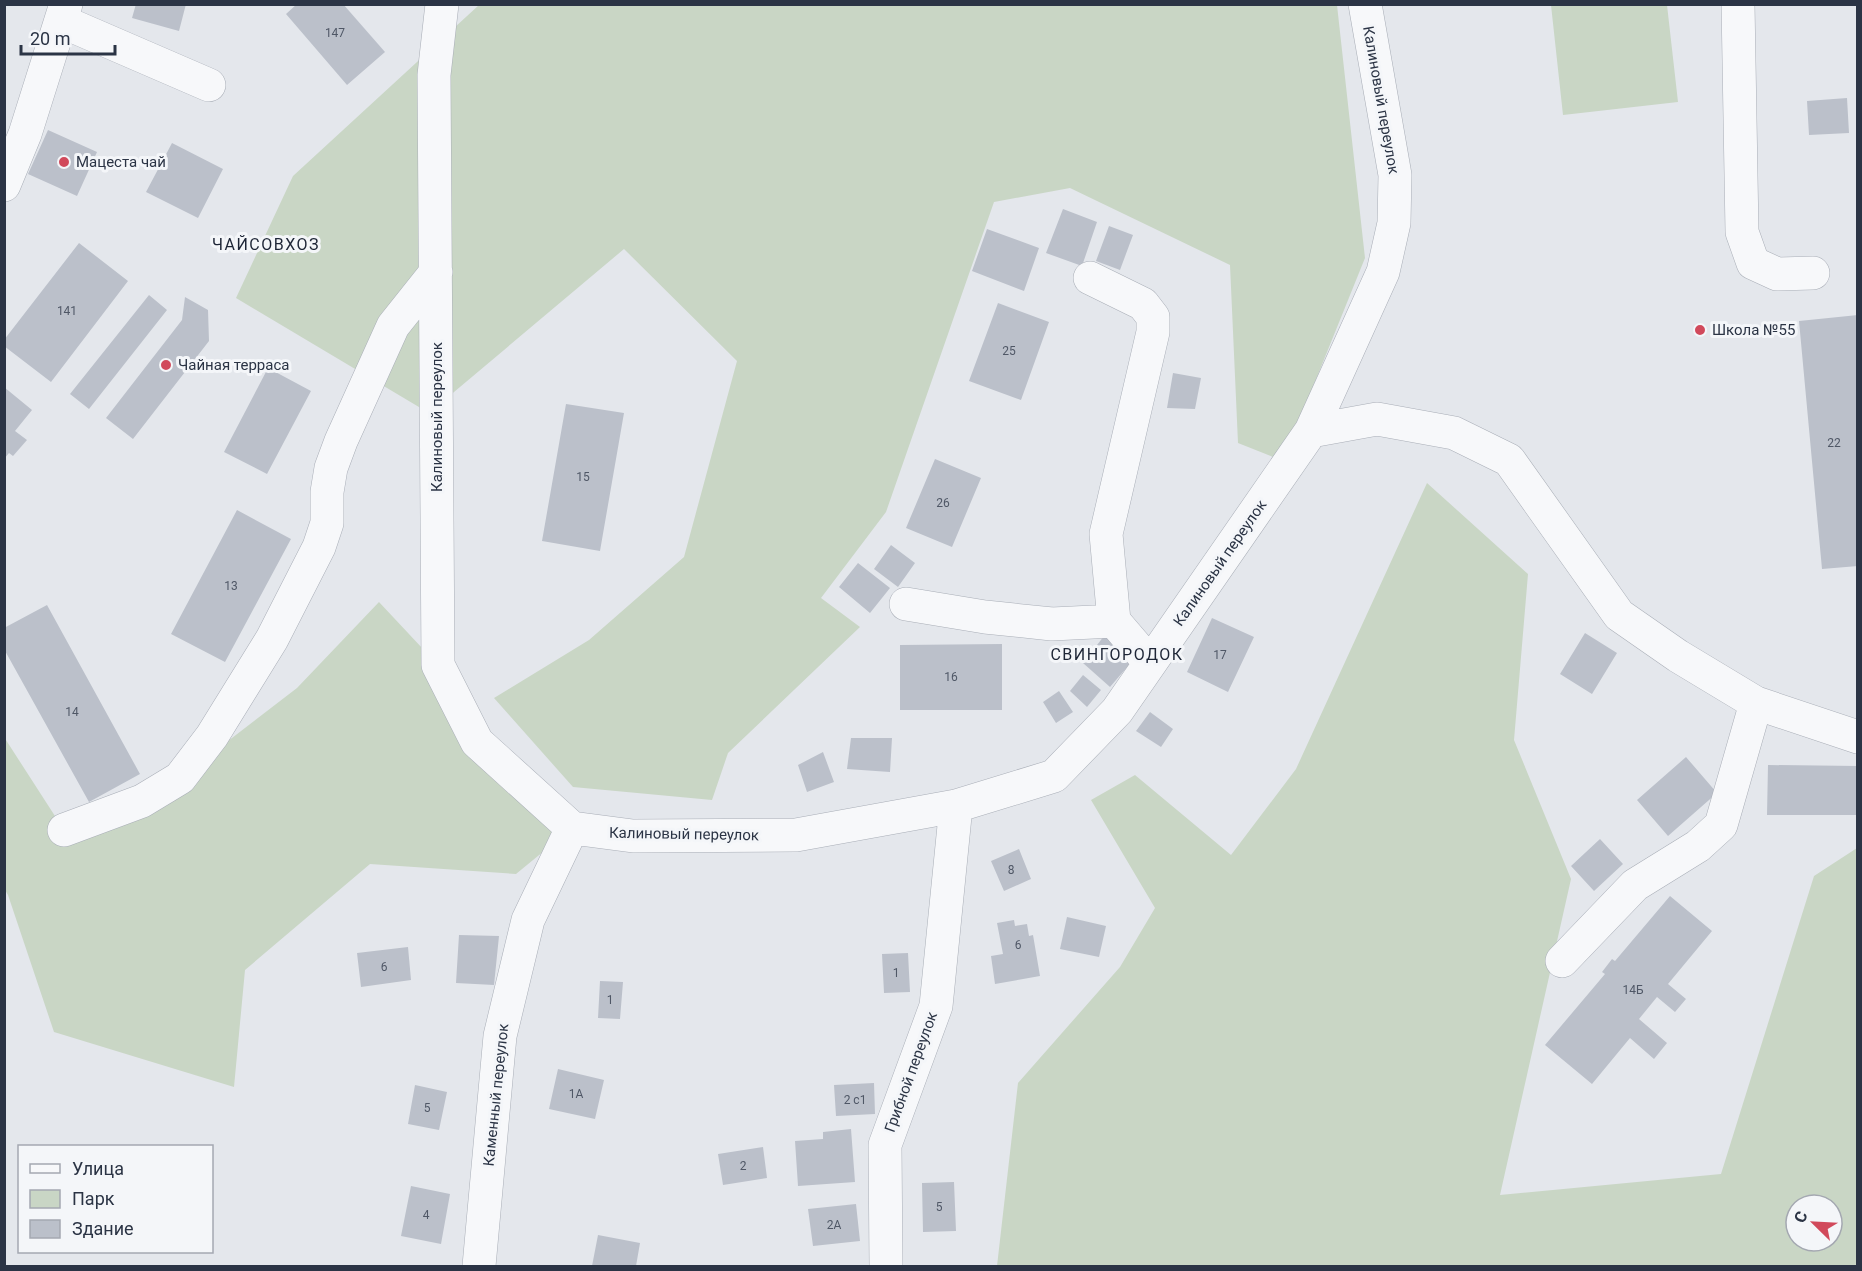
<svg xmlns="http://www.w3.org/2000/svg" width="1862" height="1271" font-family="Roboto,sans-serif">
  <rect width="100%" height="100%" fill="#e4e7ec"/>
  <path fill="#c9d6c5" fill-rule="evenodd" d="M479,5H1337L1365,258L1283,461L1238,443L1230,265L1070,188L994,202L886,512L821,598L860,627L728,753L712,800L573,787L494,698L589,640L684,557L737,361L624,249L429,413L236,298L293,176Z
    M1551,5H1667L1678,102L1563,115Z
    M1427,483L1528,574L1514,740L1571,879L1500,1195L1721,1174L1814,876L1857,848V1266H997L1018,1083L1120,967L1155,908L1091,800L1135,775L1231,855L1296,769ZM1796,1205H1832V1241H1796Z
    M379,602L438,665L477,742L572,828L516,874L370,864L245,970L234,1087L54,1032L8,895L5,890L4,737L64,830L180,778L297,688Z"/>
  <path fill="#bbc0ca" d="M136,4H186L179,31L132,18Z
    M297,4H343L385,52L347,85L286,14Z
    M1847,98L1849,133L1809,135L1807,101Z
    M48,130L97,152L77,196L28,174Z
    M172,143L223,169L198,218L146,192Z
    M1063,209L1097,222L1082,266L1046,253Z
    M1109,226L1133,235L1120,270L1096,261Z
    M987,229L1039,248L1024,291L972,271Z
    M79,243L128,281L51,382L4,346V340Z
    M149,295L167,310L89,409L70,394Z
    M185,297L208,310L209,341L133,439L106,418L182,320Z
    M998,303L1049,322L1021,400L969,381Z
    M1858,315V566L1822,569L1799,321Z
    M268,368L311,391L267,474L224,452Z
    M1173,373L1201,378L1195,409L1167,408Z
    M4,387L32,410L15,431L27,440L13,456L9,453L4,459Z
    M566,404L624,413L600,551L542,541Z
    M935,459L981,478L952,547L906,528Z
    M237,510L291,539L225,662L171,634Z
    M891,545L915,563L898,587L874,569Z
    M858,563L890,588L870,613L839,587Z
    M47,605L140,774L89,802L4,649V628Z
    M1212,618L1254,637L1228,692L1187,672Z
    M1585,633L1617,653L1592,694L1560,674Z
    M1104,636L1134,659L1110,687L1083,663Z
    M1002,644V710H900V645Z
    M1083,675L1101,690L1087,707L1070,691Z
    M1059,691L1073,712L1056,723L1043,702Z
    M1150,712L1173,729L1161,747L1136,731Z
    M851,738H892L890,772L847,769Z
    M823,752L834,782L807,792L798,765Z
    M1686,757L1717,793L1668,836L1637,800Z
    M1768,765L1858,766L1857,815H1767Z
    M1600,839L1623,864L1594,891L1571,866Z
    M1019,849L1031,879L1004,891L991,861Z
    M1670,896L1712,931L1668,984L1686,999L1675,1012L1657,997L1639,1019L1667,1043L1654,1059L1630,1038L1592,1084L1545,1045L1605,974L1602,972L1612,959L1615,961Z
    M1067,917L1106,926L1099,957L1060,949Z
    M1014,920L1015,926L1027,924L1029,936L1033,935L1040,976L995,984L991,956L1003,954L997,923Z
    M459,935L499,936L494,985L456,983Z
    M408,947L411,980L361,987L357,953Z
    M908,953L910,992L884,993L882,954Z
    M600,981L623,982L620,1019L598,1018Z
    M558,1069L604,1080L595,1119L549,1109Z
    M874,1083L875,1114L836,1116L834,1085Z
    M415,1085L447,1092L439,1130L408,1124Z
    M851,1129L855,1182L798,1186L795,1141L823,1139V1132Z
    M763,1147L767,1178L723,1185L718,1154Z
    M954,1182L956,1231L923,1232L922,1183Z
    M411,1186L450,1194L441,1244L401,1236Z
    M856,1204L860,1241L813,1246L808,1209Z
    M598,1235L640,1243L636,1266H592Z"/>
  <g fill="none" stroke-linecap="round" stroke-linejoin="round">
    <g stroke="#a9aeb7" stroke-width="34">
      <path id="minor" d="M442,4L434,75L438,665L477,742L572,828L633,836L796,835L956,806L1054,776L1117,711L1311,431L1383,272L1394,223L1395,175L1365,4
        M1738,4L1742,232L1753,263L1777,274L1813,273
        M61,21L209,85
        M4,185L25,134L66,4
        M1090,278L1143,304L1153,317V332L1106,534L1114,621L1150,663
        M1311,431L1377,419L1454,433L1509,460L1619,615L1678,656L1756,703L1858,737
        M906,604L985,617L1052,624L1114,621
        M64,830L142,801L180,778L212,736L272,639L319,547L327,523V492L331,468L341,441L393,326L436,272
        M1562,961L1635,885L1698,846L1721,825L1756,703
        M479,1266L500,1036L528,920L572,828
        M886,1266L885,1145L936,1006L956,806"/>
    </g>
    <use href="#minor" stroke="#f7f8fa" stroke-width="33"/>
  </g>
  <g fill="#d1495b" stroke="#f4f6f9" stroke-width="2">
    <circle cx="64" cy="162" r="6"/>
    <circle cx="1700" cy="330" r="6"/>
    <circle cx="166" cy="365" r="6"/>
  </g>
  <g text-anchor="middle" stroke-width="6" stroke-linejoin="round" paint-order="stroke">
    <g font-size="12" fill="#4f5766">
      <text x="335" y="37">147</text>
      <text x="67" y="315">141</text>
      <text x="1009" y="355">25</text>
      <text x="1834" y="447">22</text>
      <text x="583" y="481">15</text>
      <text x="943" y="507">26</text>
      <text x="231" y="590">13</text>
      <text x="1220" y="659">17</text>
      <text x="951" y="681">16</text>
      <text x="72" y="716">14</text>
      <text x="1011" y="874">8</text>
      <text x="1018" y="949">6</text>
      <text x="384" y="971">6</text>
      <text x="896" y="977">1</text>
      <text x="1633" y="994">14Б</text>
      <text x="610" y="1004">1</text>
      <text x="576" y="1098">1А</text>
      <text x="855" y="1104">2 с1</text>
      <text x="427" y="1112">5</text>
      <text x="743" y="1170">2</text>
      <text x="939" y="1211">5</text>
      <text x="426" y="1219">4</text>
      <text x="834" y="1229">2А</text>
    </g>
    <g font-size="15" fill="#2b3445" stroke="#f4f6f9">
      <text transform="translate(1381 100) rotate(80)" y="5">Калиновый переулок</text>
      <text transform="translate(437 417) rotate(-90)" y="5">Калиновый переулок</text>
      <text transform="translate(1220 563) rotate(-55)" y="5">Калиновый переулок</text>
      <text transform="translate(684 834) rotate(1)" y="5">Калиновый переулок</text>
      <text transform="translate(911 1072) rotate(-70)" y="5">Грибной переулок</text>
      <text transform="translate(496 1095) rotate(-84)" y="5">Каменный переулок</text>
    </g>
    <g font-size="15" fill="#2b3445" stroke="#f4f6f9" text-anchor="start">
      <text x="76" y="167">Мацеста чай</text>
      <text x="1712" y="335">Школа №55</text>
      <text x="178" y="370">Чайная терраса</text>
    </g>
    <g font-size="16" letter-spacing="1.5" fill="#1d2536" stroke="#f4f6f9">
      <text x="266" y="250">ЧАЙСОВХОЗ</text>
      <text x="1117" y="660">СВИНГОРОДОК</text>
    </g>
  </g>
  <rect width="1862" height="1271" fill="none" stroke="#2b3445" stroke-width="12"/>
  <rect x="18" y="1145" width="195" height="108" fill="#f4f6f9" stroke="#a4a8b1" stroke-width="1.5"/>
  <rect x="30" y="1164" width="30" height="9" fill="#f7f8fa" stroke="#a4a8b1" stroke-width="1.5"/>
  <text x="72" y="1175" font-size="18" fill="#2b3445">Улица</text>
  <rect x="30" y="1190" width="30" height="18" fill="#c9d6c5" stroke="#a4a8b1" stroke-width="1.5"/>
  <text x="72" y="1205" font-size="18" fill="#2b3445">Парк</text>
  <rect x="30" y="1220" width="30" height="18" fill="#bbc0ca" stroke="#a4a8b1" stroke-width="1.5"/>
  <text x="72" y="1235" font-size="18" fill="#2b3445">Здание</text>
  <g transform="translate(1814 1223) rotate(294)"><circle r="28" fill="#f4f6f9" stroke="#a4a8b1" stroke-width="1.5"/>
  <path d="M0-4.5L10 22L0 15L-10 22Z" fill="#d1495b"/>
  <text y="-9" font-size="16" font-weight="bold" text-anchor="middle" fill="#2b3445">С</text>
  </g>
  <path d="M21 45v9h94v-9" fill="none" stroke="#2b3445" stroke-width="3"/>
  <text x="30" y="45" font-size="18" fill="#2b3445" stroke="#f4f6f9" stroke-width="4.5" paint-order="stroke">20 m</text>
</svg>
